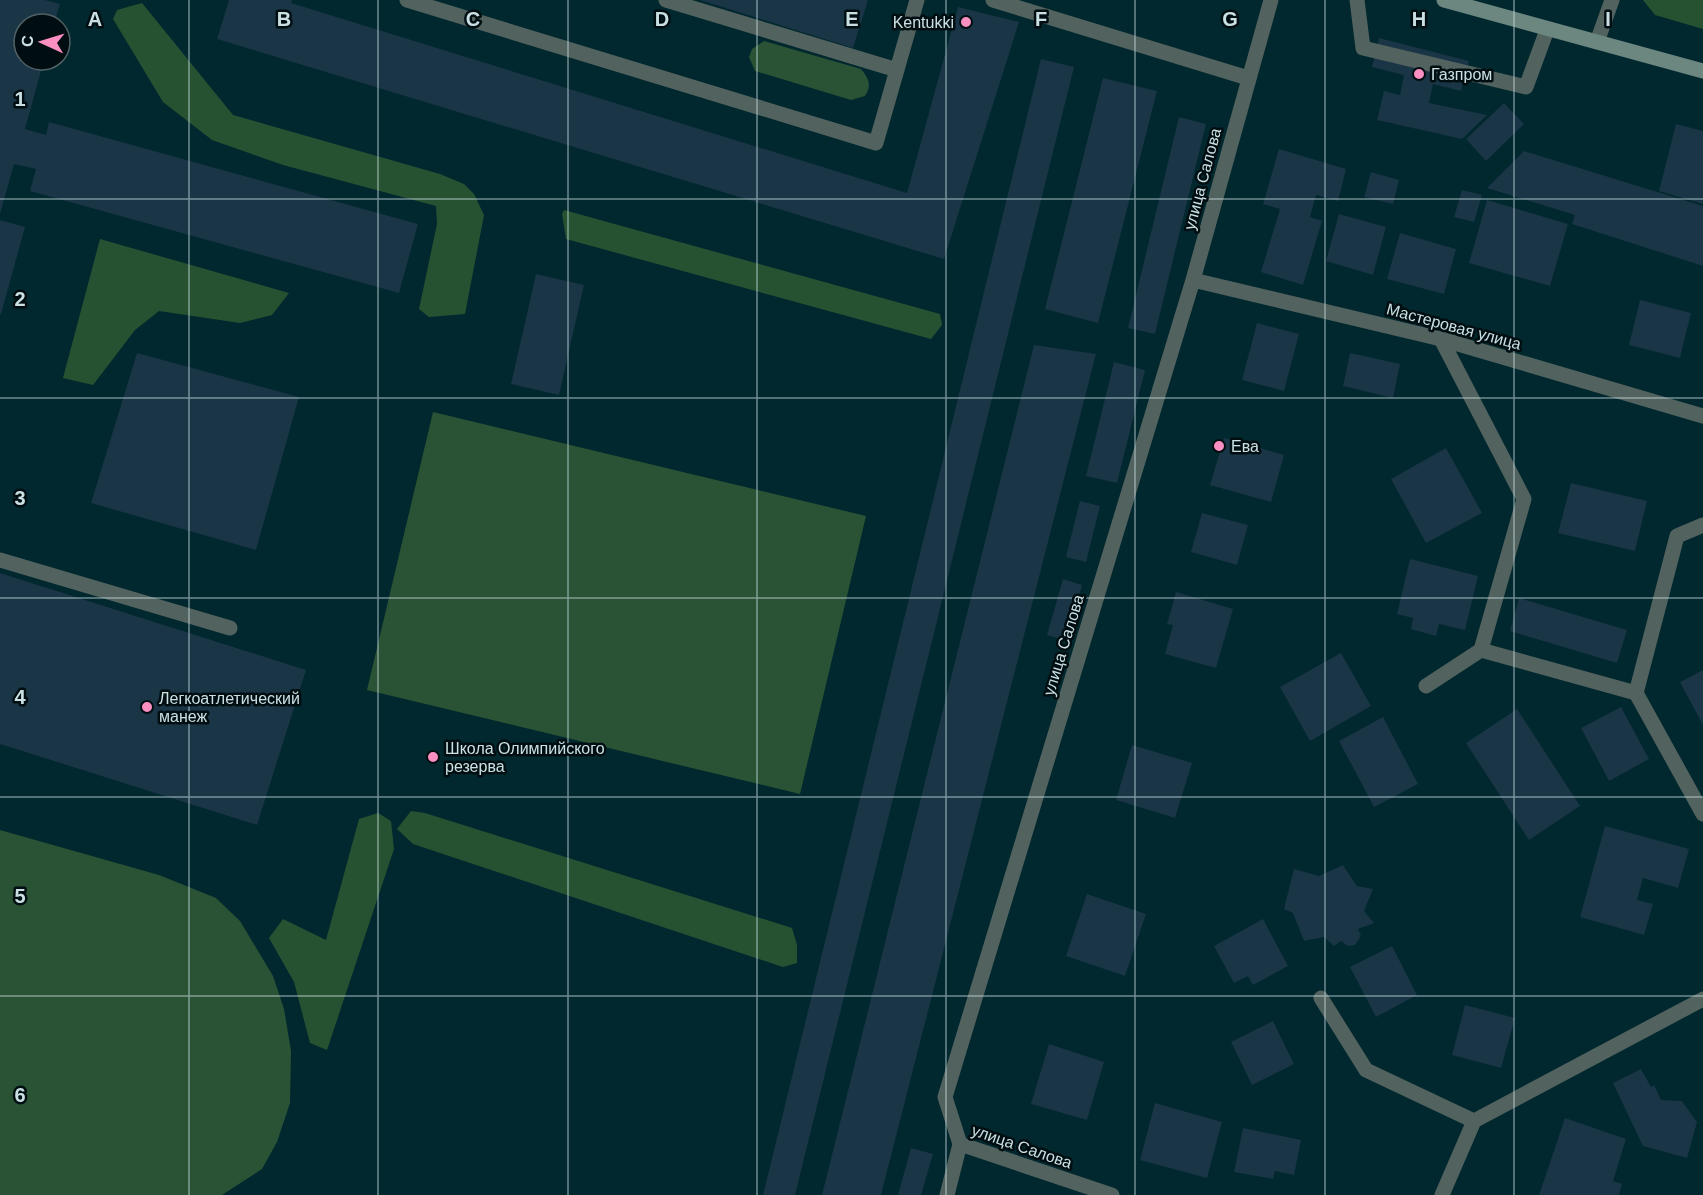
<svg xmlns="http://www.w3.org/2000/svg" width="1703" height="1195" font-family="Helvetica,sans-serif">
  <rect width="100%" height="100%" fill="#00282e"/>
  <path fill="#295334" d="M764,41L861,69C869,79 872,85 865,96L851,100L755,71L749,57L752,49Z
    M433,412L866,516L800,794L367,690Z
    M0,830L159,875L216,898L240,921L273,976L284,1009L291,1051L290,1103L277,1142L262,1169L222,1195H0Z"/>
  <path fill="#275232" d="M1643,0H1703V29L1655,15Z
    M142,3L233,115L440,174L464,184L474,194L484,215L465,314L429,317L419,309L437,224L436,206L283,165L212,140L163,102L113,19L117,10Z
    M564,210L940,314L942,325L931,339L566,239L562,214Z
    M100,239L289,293L272,315L240,323L159,311L135,330L93,385L63,378Z
    M411,811L425,813L792,928L797,945V963L783,967L413,844L397,829Z
    M378,813L391,821L394,849L327,1050L310,1043L294,982L269,938L283,919L326,940L359,819Z"/>
  <path fill="#193546" d="M0,0H45L60,4L54,24H24V60H44L25,129L46,135L49,122L418,224L399,293L30,191L36,169L14,164L0,214Z
    M229,0H292L291,3L907,193L958,7L1019,22L944,259L217,39Z
    M700,0H868L853,48Z
    M1379,38L1469,61L1461,91L1433,84L1429,103L1487,115L1462,139L1377,120L1384,91L1400,95L1404,75L1372,67Z
    M1041,59L1074,67L795,1195H763Z
    M1103,78L1157,91L1098,323L1045,309Z
    M1504,103L1524,124L1486,161L1466,139Z
    M1179,117L1206,124L1155,334L1128,328Z
    M1676,124L1703,131V204L1659,191Z
    M1279,149L1346,169L1338,201L1316,195L1310,217L1322,221L1303,285L1261,272L1280,209L1263,204Z
    M1524,151L1703,206V266L1572,224L1575,215L1487,188Z
    M1371,172L1399,180L1393,204L1364,197Z
    M1462,190L1482,195L1474,222L1454,217Z
    M1487,200L1568,224L1550,286L1469,263Z
    M1339,214L1386,227L1373,275L1326,261Z
    M0,220L25,227L1,314H0Z
    M1400,233L1456,249L1444,294L1387,279Z
    M536,274L584,285L559,395L511,384Z
    M1640,300L1691,313L1680,358L1629,345Z
    M1257,323L1299,334L1284,391L1242,380Z
    M1034,345L1096,354L881,1195H822Z
    M137,353L299,397L256,550L91,503Z
    M1350,353L1400,364L1393,398L1343,386Z
    M1114,362L1145,370L1117,483L1086,476Z
    M1224,438L1284,455L1271,502L1210,485Z
    M1446,448L1482,513L1426,543L1391,479Z
    M1571,483L1647,501L1635,551L1558,533Z
    M1080,501L1100,506L1086,562L1066,557Z
    M1202,513L1248,525L1237,565L1191,552Z
    M1410,559L1478,576L1465,630L1439,624L1436,636L1411,629L1413,618L1397,614Z
    M0,573L306,670L257,825L0,744Z
    M1063,579L1082,585L1066,641L1047,635Z
    M1176,592L1233,609L1216,668L1165,654L1173,625L1167,624Z
    M1519,598L1627,630L1617,663L1510,631Z
    M1341,653L1371,706L1310,741L1280,687Z
    M1703,670V725L1680,682Z
    M1621,707L1649,759L1609,781L1581,728Z
    M1517,709L1580,806L1529,840L1466,743Z
    M1383,717L1418,784L1374,807L1339,741Z
    M1132,745L1192,763L1175,818L1116,800Z
    M1605,826L1689,849L1678,888L1643,878L1637,900L1653,904L1644,935L1580,917Z
    M1343,865L1357,886L1373,889L1364,911L1374,923L1358,929L1361,936L1355,945L1348,946L1341,941L1334,946L1324,937L1304,941L1293,913L1284,909L1294,869L1319,876Z
    M1087,894L1146,914L1125,976L1066,956Z
    M1263,919L1288,966L1253,985L1248,976L1234,983L1214,946Z
    M1392,946L1417,995L1376,1017L1350,967Z
    M1465,1005L1515,1018L1501,1068L1452,1055Z
    M1273,1021L1294,1064L1252,1085L1231,1042Z
    M1049,1044L1104,1062L1087,1120L1031,1104Z
    M1641,1069L1651,1087L1654,1085L1661,1100L1682,1101L1697,1122L1687,1158L1643,1146L1613,1083Z
    M1155,1103L1222,1122L1207,1178L1140,1160Z
    M1565,1118L1626,1139L1613,1181L1622,1184L1619,1195H1539Z
    M1243,1128L1301,1140L1294,1175L1275,1171L1273,1179L1234,1172Z
    M911,1148L933,1154L921,1195H898Z"/>
  <g fill="none" stroke-linecap="round" stroke-linejoin="round">
    <path stroke="#52625e" stroke-width="15" d="M407,0L876,143L917,0
      M666,0L897,70
      M993,0L1248,78
      M1357,0L1363,48L1526,87L1547,30
      M1597,42L1612,0
      M0,560L230,628
      M1426,686L1481,650
      M1636,693L1703,814
      M1321,998L1366,1070L1474,1121
      M947,1195L960,1144
      M1442,1195L1474,1121L1703,999"/>
    <path stroke="#52625e" stroke-width="15" d="M1193,280L1441,339L1703,416
      M1441,339L1524,499L1481,650L1636,693L1677,536L1703,525
      M1112,1195L960,1144L945,1097L1193,280L1271,0"/>
    <path stroke="#6c8680" stroke-width="15" d="M1444,0L1703,71"/>
  </g>
  <path fill="none" stroke="#cae0e3" stroke-width="1.5" stroke-opacity="0.55" d="M189,0V1195M378,0V1195M568,0V1195M757,0V1195M946,0V1195M1135,0V1195M1325,0V1195M1514,0V1195M0,199H1703M0,398H1703M0,598H1703M0,797H1703M0,996H1703"/>
  <g fill="#fc8fc2" stroke="#010e11" stroke-width="2">
    <circle cx="966" cy="22" r="6"/>
    <circle cx="1419" cy="74" r="6"/>
    <circle cx="1219" cy="446" r="6"/>
    <circle cx="147" cy="707" r="6"/>
    <circle cx="433" cy="757" r="6"/>
  </g>
  <g text-anchor="middle" stroke-width="5" stroke-linejoin="round" paint-order="stroke">
    <g font-size="16" fill="#cae0e3" stroke="#010e11" text-anchor="start">
      <text x="954" y="28" text-anchor="end">Kentukki</text>
      <text x="1431" y="80">Газпром</text>
      <text x="1231" y="452">Ева</text>
      <text x="159" y="704">Легкоатлетический<tspan x="159" dy="18">манеж</tspan></text>
      <text x="445" y="754">Школа Олимпийского<tspan x="445" dy="18">резерва</tspan></text>
    </g>
    <g font-size="16" fill="#cae0e3" stroke="#010e11">
      <text transform="translate(1202 179) rotate(-75)" y="6">улица Салова</text>
      <text transform="translate(1454 326) rotate(15)" y="6">Мастеровая улица</text>
      <text transform="translate(1063 645) rotate(-73)" y="6">улица Салова</text>
      <text transform="translate(1022 1146) rotate(19)" y="6">улица Салова</text>
    </g>
  </g>
  <g font-size="20" text-anchor="middle" font-weight="bold" fill="#cae0e3" stroke="#010e11" stroke-width="5" stroke-linejoin="round" paint-order="stroke">
    <text x="95" y="26">A</text>
    <text x="284" y="26">B</text>
    <text x="473" y="26">C</text>
    <text x="662" y="26">D</text>
    <text x="852" y="26">E</text>
    <text x="1041" y="26">F</text>
    <text x="1230" y="26">G</text>
    <text x="1419" y="26">H</text>
    <text x="1608" y="26">I</text>
    <text x="20" y="106">1</text>
    <text x="20" y="306">2</text>
    <text x="20" y="505">3</text>
    <text x="20" y="704">4</text>
    <text x="20" y="903">5</text>
    <text x="20" y="1102">6</text>
  </g>
  <g transform="translate(42 42) rotate(274)"><circle r="28" fill="#010e11" stroke="#516265" stroke-width="1.5"/>
  <path d="M0-4.5L10 22L0 15L-10 22Z" fill="#fc8fc2"/>
  <text y="-9" font-size="16" font-weight="bold" text-anchor="middle" fill="#cae0e3">С</text>
  </g>
</svg>
